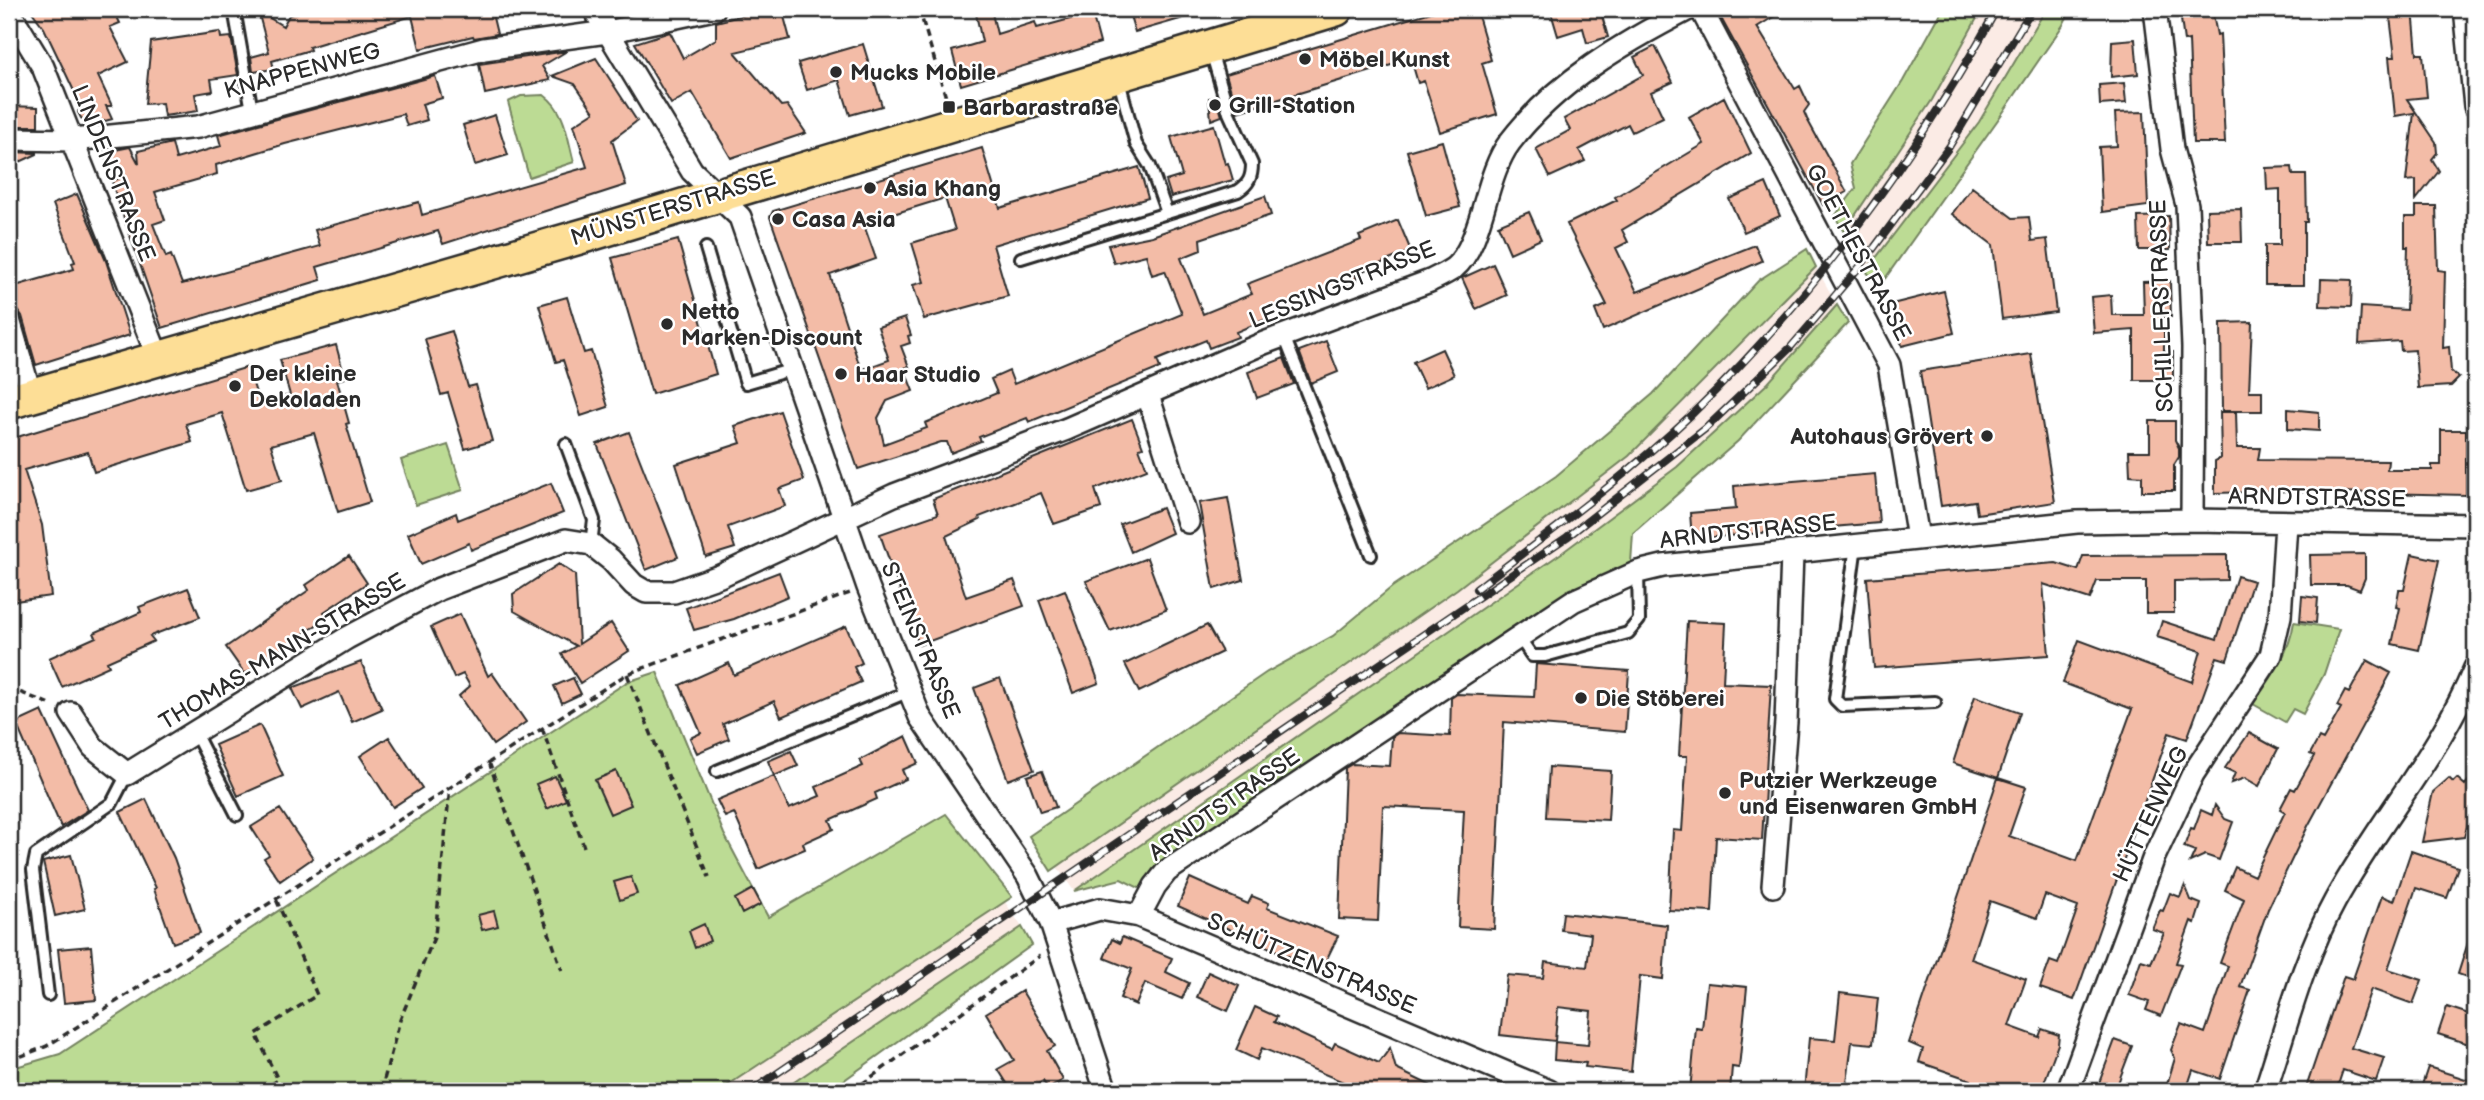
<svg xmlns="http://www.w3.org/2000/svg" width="2484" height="1100" font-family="'Balsamiq Sans',sans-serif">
  <rect width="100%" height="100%" fill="#fff"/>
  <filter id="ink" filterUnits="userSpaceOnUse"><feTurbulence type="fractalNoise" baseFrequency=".0143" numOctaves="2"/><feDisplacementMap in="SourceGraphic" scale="14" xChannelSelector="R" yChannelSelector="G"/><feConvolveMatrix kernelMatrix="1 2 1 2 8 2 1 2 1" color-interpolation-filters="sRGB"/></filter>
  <g filter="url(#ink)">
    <path fill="#fbebe5" d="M1982,9H2046L1979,122L1866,271L1844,232L1932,100Z
      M1816,267L1837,305L1768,383L1677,467L1563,552L1074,891L1057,867L1457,589L1629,456Z
      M1005,902L1022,927L781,1091H719Z"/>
    <path fill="#bcdb94" stroke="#748360" stroke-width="2" d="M1943,9H1982L1932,100L1844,232L1835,216L1856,188L1850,164L1903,81Z
      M2046,9H2071L2063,25L2004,111L1879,287L1866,271L1979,122Z
      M544,95C566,111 567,137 574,162L529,177L508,102L521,96Z
      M1807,249L1816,267L1629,456L1457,589L1051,871L1029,836L1267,672L1333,636L1392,587L1556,476L1653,394L1759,280Z
      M1837,305L1848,323L1738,441L1633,533L1631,563L1575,589L1153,869L1141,889L1121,879L1074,891L1563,552L1677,467L1768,383Z
      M448,445L463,490L416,505L401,460Z
      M2294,622L2339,629L2324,674L2303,714L2293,709L2285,722L2253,704C2271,678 2289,655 2294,622Z
      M657,672L724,834L768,917L946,814L1012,897L719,1091H9V1069L60,1054L627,682Z
      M1022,927L1032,945L829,1091H781Z"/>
    <path fill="#f3bca7" stroke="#2b2b2b" stroke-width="2" d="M30,9H113L120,23L110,27L128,62L98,76L112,106H106L112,119L91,125L81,118L78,112L81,106L66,74L44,28Z
      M309,9H491L497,34L474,38L473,36L420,49L412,16L309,47L310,50L272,61L274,69L253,72L251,57L269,52L258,11L283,26L289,15Z
      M768,9H782L790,39L735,52L781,106L787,105L806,133L731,158L692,92L671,104L635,43L670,32L683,58L716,39V22Z
      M975,9H991L997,34L1035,22L1037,28L1092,13L1100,43L961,85L952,51L982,42Z
      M1128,9H1200L1201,13L1135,32Z
      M1441,9H1476L1491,60L1482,63L1497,114L1440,132L1424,81L1418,83L1411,59L1237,112L1226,74Z
      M1550,9H1600L1608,37L1587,43L1583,28L1558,36Z
      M1716,9H1786L1757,27L1795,89L1800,86L1809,105L1804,112L1807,119L1847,192L1823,205Z
      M2199,9H2212L2217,35L2220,34L2225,143H2193L2189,40L2184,41L2180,12Z
      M2389,9H2413L2417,54H2423L2427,97L2407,99L2436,142L2437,153L2432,159L2439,171L2416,200V180L2406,181L2414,113L2395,116L2389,57H2395Z
      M220,32L221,38L231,37L238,75L211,79L213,91L195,94L198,111L164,116L162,103L145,104L151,42Z
      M2135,39L2138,74L2111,77L2112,41Z
      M863,44L882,106L850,115L839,80L807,90L798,63Z
      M1655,46L1673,82L1651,92L1663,117L1632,132L1628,124L1579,150L1585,161L1550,177L1536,149L1570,130L1564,119L1643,75L1634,57Z
      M567,51L542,66L550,80L485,94L479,64Z
      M596,58L637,121L612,140L626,185L443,244L438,231L317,267L321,280L162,328L115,192L112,181L125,176H111L105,152L130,147L139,164L138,151L172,143L176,159L221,146L218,135L435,76L442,98L422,104L427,120L407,126L403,114L285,144L216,165L217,174L155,192L165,220L153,224L166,257L171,255L182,284L320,246L315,230L419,202L422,215L587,167L574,125L594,112L575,84L552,76Z
      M2124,83L2126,103L2100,105L2099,85Z
      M1216,97L1222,116L1211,120L1209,98Z
      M1724,97L1751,153L1622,230L1628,242L1616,248L1637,292L1755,245L1762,261L1603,330L1595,310L1607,305L1567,224L1617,200L1615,197L1704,144L1689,117Z
      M9,106L38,107V126H9Z
      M2144,112L2148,206L2102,212L2099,147L2117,146L2115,113Z
      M495,115L508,155L475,165L463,125Z
      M1214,125L1225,164L1228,163L1233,180L1171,197L1166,181L1182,176L1171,137Z
      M1442,141L1460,207L1426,216L1407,151Z
      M982,148L1000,208L1139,167L1148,198L993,245L1008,296L924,319L913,285L924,282L912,243L955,230L945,198L890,215L891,220L865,228L876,259L830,275L861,370L889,360L878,327L905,318L911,335L908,336L910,343L901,346L909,367L904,368L913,391L887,401L878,418L884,444L927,428L925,423L997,393L991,379L1009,371L1014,384L1182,314L1165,271L1152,275L1146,255L1114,263L1108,245L1152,236L1265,196L1271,215L1200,239L1201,250L1181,258L1203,314L1252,294L1247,284L1361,240L1359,236L1398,220L1411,251L1355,274L1357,280L1236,332L1238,337L1209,348L1206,340L1157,360L1160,368L1029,422L1027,418L979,437L981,441L951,453L947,442H941L858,469L770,217L773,211Z
      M9,152L37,153V154L9,167Z
      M2292,167L2293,175H2306L2307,222H2304V285H2265V245H2280V189L2267,190L2266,168Z
      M1766,183L1780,216L1744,232L1729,199Z
      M1972,187L2013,218L2029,217L2032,241L2047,239L2056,312L2002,319L1993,245L1952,214Z
      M77,194L106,261L130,335L36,365L22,316L18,310L9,307V299L16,298L12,287L74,269L72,263L75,262L53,204Z
      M2416,206H2436L2438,270L2445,271L2443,348L2449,347L2451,371L2459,378L2451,386L2418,388L2415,350L2401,351L2400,341L2359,344L2361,307L2406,310L2408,247H2405V217H2416Z
      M2241,209L2242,242H2208L2207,210Z
      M1529,212L1541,239L1510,253L1498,225Z
      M2169,216L2170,250H2139L2138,217Z
      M678,240L716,374L652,394L612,258Z
      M1493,264L1507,295L1476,309L1462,278Z
      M2321,279L2352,280L2351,307L2320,306Z
      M2170,281L2171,317H2164V352H2173V380H2134V330L2094,333L2091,297L2111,295L2112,315H2144L2143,282Z
      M1944,291L1954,333L1902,346L1892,304Z
      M567,297L584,353L591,351L608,407L581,416L563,360L556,362L539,305Z
      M2252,322L2249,391H2262V411H2222L2221,323Z
      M452,331L468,387L476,385L492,441L465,449L448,393L441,395L425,339Z
      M1326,341L1338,372L1311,383L1299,351Z
      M336,345L345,378L337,380L349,423L346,424L370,502L338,512L314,433L271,445L282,480L246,490L222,413L186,424L192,442L94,472L88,452L24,470L42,525L51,596L15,601L9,549V434L12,433L14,438L248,367L259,403L290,395L280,360Z
      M1442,349L1454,375L1425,388L1413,362Z
      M2031,354L2055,502L1977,514L1975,501L1941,506L1920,371Z
      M1284,358L1294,384L1257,398L1248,372Z
      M2288,409L2319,412V431L2288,429Z
      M780,411L804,480L779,489L785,506L728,527L735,548L706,557L676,464L741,443L735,426Z
      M2220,412H2236L2237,448H2260L2258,460L2388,461L2387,470H2432V465H2441V430H2466V495L2291,491L2215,493V461L2221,458Z
      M1132,419L1143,447L1139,448L1147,469L1095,489L1101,508L1054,524L1041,493L979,517L980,520L946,536L966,597L1014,580L1024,606L919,645L880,534L938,514L933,499Z
      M2150,421H2175V440L2179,448V457L2174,465V491H2142V476L2130,475L2129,451H2150Z
      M629,432L678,557L646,570L597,444Z
      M1875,474L1879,523L1692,539L1690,513L1736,509L1734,486Z
      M551,483L563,513L471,550L469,543L421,564L408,534L456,513L458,520Z
      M1228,498L1243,580L1214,589L1199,503Z
      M1162,508L1172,533L1131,552L1120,524Z
      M2365,554V578L2360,590L2347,585H2311L2310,555Z
      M2412,554L2439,560L2419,650L2392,644L2400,608L2396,607L2399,590H2404Z
      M2227,555V580L2174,581V613H2146V581H2097L2090,599L2043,584L2049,655L1874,668L1867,578L2056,563L2078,570L2083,556Z
      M349,556L367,583L324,612L328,617L245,674L226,647L309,590L306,585Z
      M1147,558L1166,610L1110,631L1086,581Z
      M559,564L575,575L579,644L611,623L629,651L580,683L562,654L576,646L514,611L513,594Z
      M779,572L788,596L734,619L694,630L686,608Z
      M2237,576L2253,581L2227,660L2217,657L2187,739L2169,733L2074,1000L2040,988L2050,961L2058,964L2078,907L2045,895L2037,918L1990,901L1971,959L2026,979L2009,1026L2039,1037L2042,1029L2059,1035L2058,1044L2041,1091H1969L1971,1080L1919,1062L1923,1049L1909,1043L1998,778L1953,763L1975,696L2020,712L1998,778L2026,787L2009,836L2077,861L2132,709L2063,683L2079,640L2192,682L2201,651L2157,637L2162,621L2217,639Z
      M188,588L200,617L150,636L154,641L107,662L109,666L62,687L49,658L96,637L94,633L141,612L139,607Z
      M1065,590L1099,683L1073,693L1039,600Z
      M2302,596L2318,598L2316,623L2300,621Z
      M460,614L488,676L492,673L526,722L493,745L459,696L470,686L463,674L454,678L431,627Z
      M1687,621L1726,623L1723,683L1771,685L1762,840L1716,837L1712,912L1669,910L1673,830L1682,831L1687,756H1679Z
      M1207,625L1222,652L1139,692L1125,664Z
      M846,626L862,663L854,667L861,682L781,717L774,701L752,711L723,724L729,739L697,753L690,738L701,733L680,685L729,663L734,675Z
      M2367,660L2391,673L2308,826L2268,909L2240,987L2250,990L2220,1079L2193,1070L2186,1091H2165L2175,1058L2171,1050L2181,1024L2205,1033L2228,966L2220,963L2244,899L2225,890L2235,867L2254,876L2285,812L2280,809L2291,788L2295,790L2314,756L2310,754L2319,738L2323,740L2341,708L2337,706L2345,691L2349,693Z
      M361,662L382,709L352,722L339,692L302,709L292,688Z
      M1536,664L1629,671L1625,732L1504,722L1494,929L1458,927L1464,810L1383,806L1378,921L1339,919L1345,768L1352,764L1390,766L1392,737L1398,733L1450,736L1451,698L1457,694L1534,697Z
      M573,678L581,694L562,703L554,686Z
      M1000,678L1034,770L1008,780L974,688Z
      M42,711L88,810L61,827L16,723Z
      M260,725L283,776L238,796L215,745Z
      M2249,733L2278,749L2259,786L2245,778L2231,783L2235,773L2225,768Z
      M906,736L918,763L902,770L906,779L875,793L877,799L830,820L834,829L803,843L805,849L758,869L734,813L725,817L717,800L774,776L768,761L791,751L798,766L774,776L789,809L820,796L816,787L863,766L860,760Z
      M389,737L422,788L393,807L360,756Z
      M1549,767L1611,771L1608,820L1546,817Z
      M616,771L631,805L610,814L595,780Z
      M1042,771L1056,807L1040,812L1027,776Z
      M2475,773V800L2464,837L2422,842L2433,792L2449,778L2453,782L2457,778L2465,785Z
      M555,776L566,800L547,809L536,784Z
      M146,799L174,858L200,933L173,943L154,889L156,888L120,812Z
      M2215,805L2225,819L2233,822L2219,860L2205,855L2190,862L2195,851L2184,847L2191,828L2194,829L2201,810L2212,815Z
      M280,809L313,858L280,881L264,858L269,855L251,827Z
      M2411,851L2458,867L2447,898L2416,888L2388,969L2422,980L2413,1004L2371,989L2351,1048L2384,1058L2376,1081L2343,1070L2336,1091H2305L2344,976L2353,979L2382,896L2394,901Z
      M71,855L85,909L55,916L43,862Z
      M631,877L637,894L620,900L614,882Z
      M1190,878L1248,904L1252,896L1269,903L1267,908L1338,936L1321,971L1178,906Z
      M2185,885L2191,900L2201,904L2195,923L2191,921L2176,963L2181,964L2161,1016L2146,1010L2149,1002L2129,995L2141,960L2151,963L2164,933L2152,929L2160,910L2163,911L2170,893L2180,897Z
      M753,889L761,904L742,914L735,899Z
      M494,911L498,926L482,930L478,915Z
      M1563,913L1667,925L1663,979L1640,976L1631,1072L1585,1067L1586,1063L1554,1060L1555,1042L1588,1045L1591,1011L1558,1007L1555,1041L1500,1035L1507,975L1543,978L1545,962L1587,967L1591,934L1561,930Z
      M704,924L710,941L695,948L689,931Z
      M2472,930L2475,931V980L2458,974Z
      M1122,937L1172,958L1166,972L1189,983L1182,999L1145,983L1136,1005L1120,998L1132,969L1104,958L1112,939L1120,943Z
      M91,946L96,1000L64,1003L58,949Z
      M1208,972L1239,986L1228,1011L1197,997Z
      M1707,983L1747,987L1739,1068L1732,1067L1730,1091H1690L1696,1028L1702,1029Z
      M1022,991L1055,1046L1047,1051L1063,1080L1048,1089L1043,1081L1026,1091H1012L998,1069L1014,1060L986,1013Z
      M1840,993L1878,998L1873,1044L1852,1042L1846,1091H1804L1809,1038L1835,1040Z
      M1255,1007L1277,1017L1274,1022L1332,1049L1335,1043L1379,1063L1390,1048L1396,1069L1442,1091H1365L1262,1048L1257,1060L1236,1050Z
      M2447,1007L2475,1016V1046L2438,1034Z
      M2115,1040L2132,1046L2115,1091H2096Z
      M2428,1067L2475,1082V1091H2420Z"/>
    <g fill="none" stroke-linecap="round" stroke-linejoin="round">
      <g stroke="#2b2b2b" stroke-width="16">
        <path id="service" d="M234,9L252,111
          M1167,213L1238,191C1249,184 1252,177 1252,164L1229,113L1211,51
          M706,248L746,383L793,369
          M1021,258L1167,213L1150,166L1136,144L1118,77
          M1284,336L1371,555
          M566,444L594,520L591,544
          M1856,545L1835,699L1842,706L1935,702
          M1519,637L1532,656H1545L1628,633L1639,620L1638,572
          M195,733L237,815
          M717,771L910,691
          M48,995L33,870L36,855L112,803L127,774"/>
      </g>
      <g stroke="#2b2b2b" stroke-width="26">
        <path id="minor" d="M594,9L692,171L740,217L868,587L920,717L1028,876L1051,923L1106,1091
          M1701,9L1889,365L1918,538
          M2155,9L2172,149L2187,205L2193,347L2192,520
          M2465,9L2475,106
          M9,11L43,67L159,360
          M9,139L73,140L198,127L484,49L607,32L714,9
          M9,320L31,396
          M1148,395L1188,522
          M71,713L93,747L127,774L347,638L439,589L566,540L591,544L611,560L634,585L646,592H674L720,576L894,495L1067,429L1264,343L1430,281C1438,277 1447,273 1454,268C1483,244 1484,176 1510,142C1556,82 1623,43 1689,9
          M1773,886L1786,722L1792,554
          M1139,916L1155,886L1167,871L1573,601L1638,572L1663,566L2077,522L2192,520L2475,525
          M1051,923L1100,909L1139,916L1549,1091
          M2068,1091L2154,857L2193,774L2271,655L2280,616L2286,524
          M2265,1091C2286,1028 2303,959 2335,901C2379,821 2441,752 2475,668"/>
      </g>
      <g stroke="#2b2b2b" stroke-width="38">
        <path id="primary" d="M9,402L590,234L1336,9"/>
      </g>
      <path stroke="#2b2b2b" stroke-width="3.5" stroke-dasharray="7 5" stroke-linecap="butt" d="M919,9L947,101
        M627,674L709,877
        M9,688L52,705
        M542,728L584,847
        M489,762L562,970
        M9,1061L47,1046L627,674L850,593
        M261,1091L278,1080L256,1034L317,995L276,899
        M381,1091L400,1020L435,935L450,787
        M852,1091L1040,956"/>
      <use href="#service" stroke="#fff" stroke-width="10"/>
      <use href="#minor" stroke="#fff" stroke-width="21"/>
      <use href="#primary" stroke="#fdde96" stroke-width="33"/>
      <g stroke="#2b2b2b" stroke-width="8">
        <path id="rail" d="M1476,589C1549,533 1624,478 1691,415C1815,296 1914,159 1997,9
          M751,1091L1567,537L1705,429L1790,348L1862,264L1949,147L2032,9"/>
      </g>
      <use href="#rail" stroke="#fff" stroke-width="5" stroke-dasharray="16" stroke-linecap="butt"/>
    </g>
  </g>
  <g fill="#2b2b2b" stroke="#fff" stroke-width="2.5">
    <circle cx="1305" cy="59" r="7"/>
    <circle cx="836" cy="72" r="7"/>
    <circle cx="1215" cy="105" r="7"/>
    <rect x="942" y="100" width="14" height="14" rx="3.5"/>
    <circle cx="870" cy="188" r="7"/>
    <circle cx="778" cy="219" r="7"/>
    <circle cx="667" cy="324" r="7"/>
    <circle cx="841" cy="374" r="7"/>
    <circle cx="235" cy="386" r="7"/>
    <circle cx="1987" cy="436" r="7"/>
    <circle cx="1581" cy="698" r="7"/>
    <circle cx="1725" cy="793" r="7"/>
  </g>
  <g text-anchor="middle" stroke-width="5" stroke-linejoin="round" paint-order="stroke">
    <g font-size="23" font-weight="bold" fill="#2b2b2b" stroke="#fff" text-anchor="start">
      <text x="1319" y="67">Möbel Kunst</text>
      <text x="850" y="80">Mucks Mobile</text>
      <text x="1229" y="113">Grill-Station</text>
      <text x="963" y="115">Barbarastraße</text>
      <text x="884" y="196">Asia Khang</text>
      <text x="792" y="227">Casa Asia</text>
      <text x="681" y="319">Netto<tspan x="681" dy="26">Marken-Discount</tspan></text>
      <text x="249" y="381">Der kleine<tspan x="249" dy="26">Dekoladen</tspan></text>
      <text x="855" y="382">Haar Studio</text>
      <text x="1973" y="444" text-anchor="end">Autohaus Grövert</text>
      <text x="1595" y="706">Die Stöberei</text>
      <text x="1739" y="788">Putzier Werkzeuge<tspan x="1739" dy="26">und Eisenwaren GmbH</tspan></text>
    </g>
    <g font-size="23" fill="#2b2b2b" stroke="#fff">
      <text transform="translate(302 70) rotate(-15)" y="8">KNAPPENWEG</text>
      <text transform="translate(114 173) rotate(68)" y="8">LINDENSTRASSE</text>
      <text transform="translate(673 207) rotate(-17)" y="8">MÜNSTERSTRASSE</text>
      <text transform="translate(1859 252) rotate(62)" y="8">GOETHESTRASSE</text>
      <text transform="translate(1342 284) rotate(-22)" y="8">LESSINGSTRASSE</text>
      <text transform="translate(2161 306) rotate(-92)" y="8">SCHILLERSTRASSE</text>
      <text transform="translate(2317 497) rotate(1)" y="8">ARNDTSTRASSE</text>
      <text transform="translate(1748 531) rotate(-6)" y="8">ARNDTSTRASSE</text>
      <text transform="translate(921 640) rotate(67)" y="8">STEINSTRASSE</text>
      <text transform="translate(282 651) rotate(-31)" y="8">THOMAS-MANN-STRASSE</text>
      <text transform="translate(1224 804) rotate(-35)" y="8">ARNDTSTRASSE</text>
      <text transform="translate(2150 814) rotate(-65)" y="8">HÜTTENWEG</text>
      <text transform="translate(1312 963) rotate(23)" y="8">SCHÜTZENSTRASSE</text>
    </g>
  </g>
  <rect width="2484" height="1100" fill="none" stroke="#fff" stroke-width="35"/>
  <rect x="18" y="18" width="2449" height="1065" fill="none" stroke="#2b2b2b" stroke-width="2.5" filter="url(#ink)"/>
</svg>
